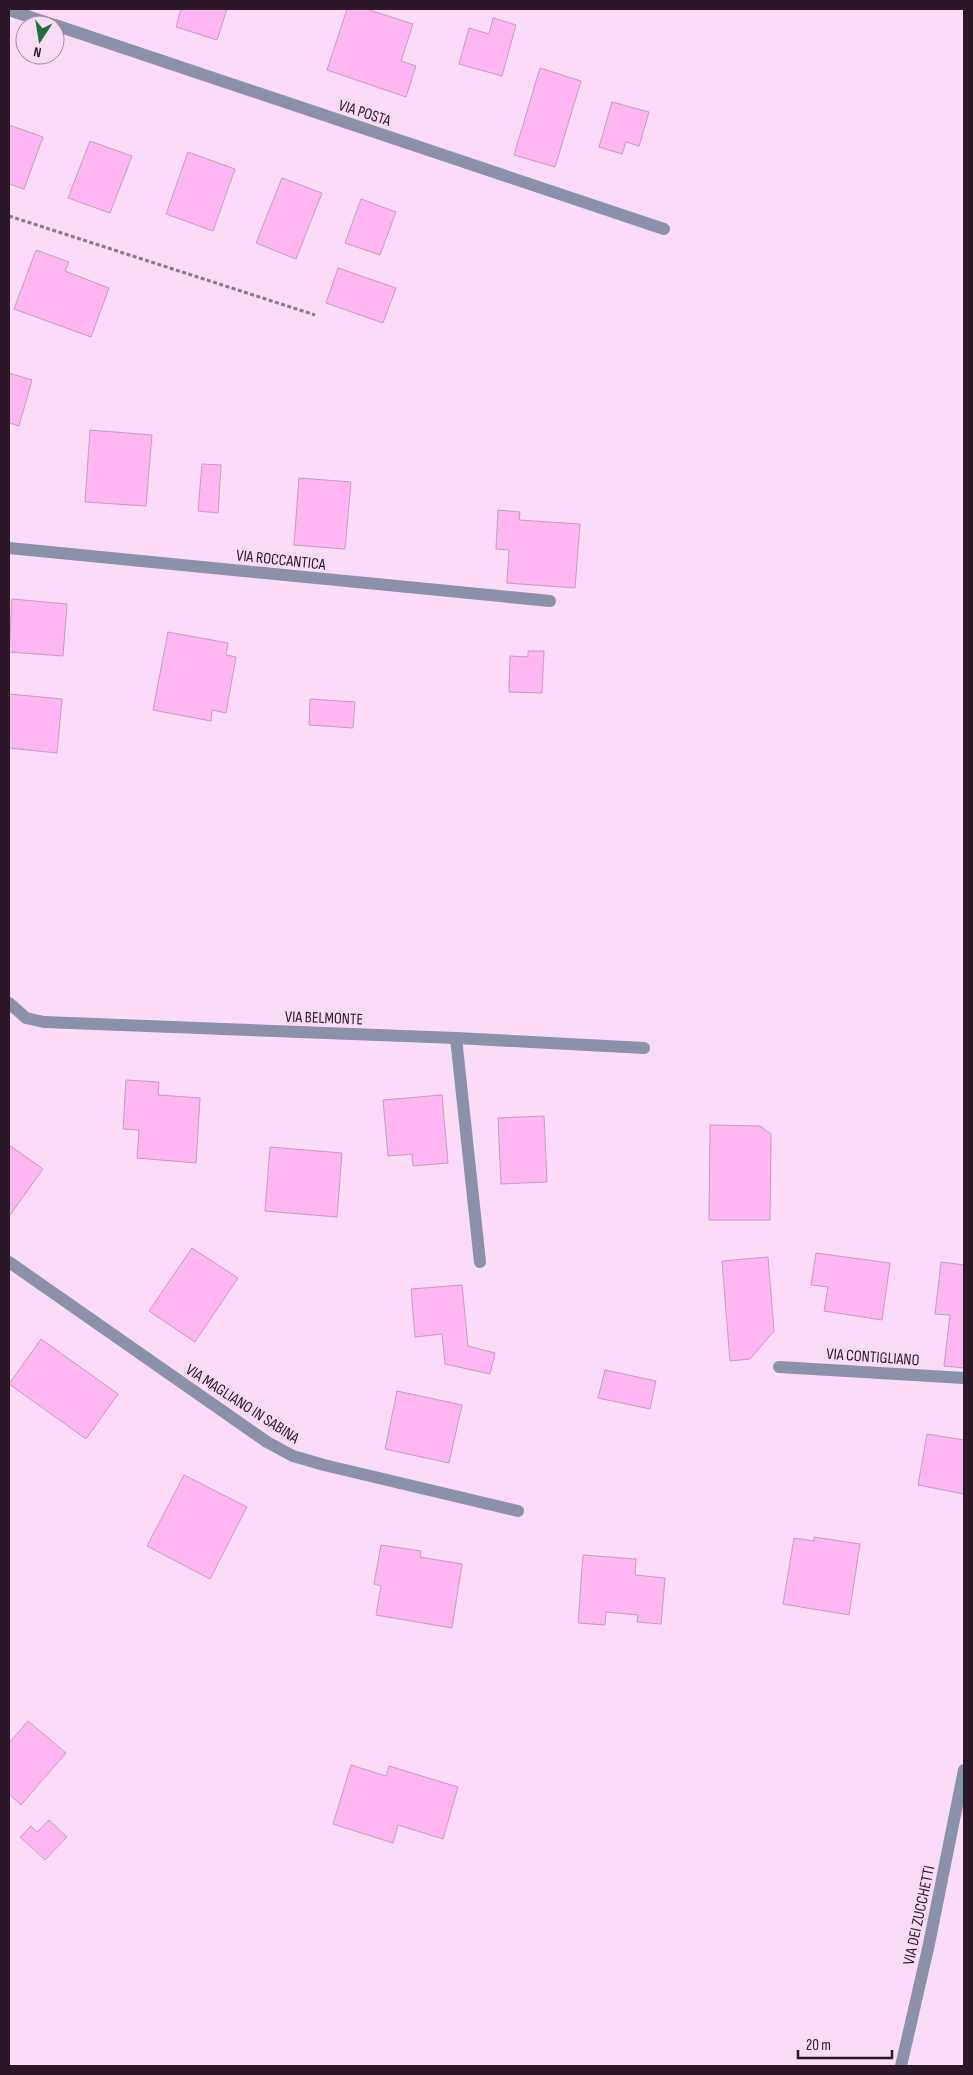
<svg xmlns="http://www.w3.org/2000/svg" width="973" height="2075" font-family="'Sofia Sans Condensed',sans-serif">
  <rect width="100%" height="100%" fill="#fbdbf5"/>
  <path fill="#fdb6f0" stroke="#cb98c2" d="M181,9H227L217,40L176,27Z
    M347,9H366L413,24L401,61L416,66L406,97L327,70Z
    M493,18L516,25L502,76L459,64L469,28L489,34Z
    M540,68L581,81L555,167L514,155Z
    M612,102L649,112L639,146L626,142L622,154L599,147Z
    M9,125L43,137L24,189L9,184Z
    M90,141L132,156L110,213L68,198Z
    M188,152L235,169L213,231L166,214Z
    M282,178L322,193L296,259L256,243Z
    M361,199L396,212L380,255L345,243Z
    M36,250L69,262L65,271L109,288L91,337L14,309Z
    M338,268L396,288L383,323L326,303Z
    M9,373L32,380L19,426L9,423Z
    M90,430L152,435L146,506L85,502Z
    M202,464L221,465L218,513L198,511Z
    M299,478L351,482L345,549L294,545Z
    M498,510L520,512L519,520L580,524L575,588L507,583L509,550L496,549Z
    M12,599L67,604L63,656L9,652Z
    M168,632L228,643L226,655L236,657L226,713L212,710L211,721L153,710Z
    M528,651H544L542,693L509,692L510,656L528,657Z
    M9,694L62,699L57,753L9,748Z
    M310,699L355,702L353,728L309,725Z
    M126,1080L159,1082L158,1095L200,1098L196,1163L137,1158L139,1130L123,1129Z
    M442,1095L448,1163L413,1166L412,1154L388,1156L383,1100Z
    M544,1116L547,1182L501,1184L498,1118Z
    M710,1125L760,1126L771,1134L770,1220H709Z
    M9,1145L43,1169L10,1215H9Z
    M270,1147L342,1153L337,1217L265,1211Z
    M192,1248L238,1278L195,1342L149,1311Z
    M816,1253L890,1263L882,1320L824,1311L828,1287L811,1285Z
    M768,1257L774,1331L750,1359L730,1361L722,1261Z
    M941,1262L964,1265V1368L944,1366L950,1315L935,1314Z
    M462,1285L468,1346L495,1353L490,1374L445,1364L442,1334L415,1337L411,1289Z
    M41,1339L118,1394L86,1439L9,1384Z
    M605,1370L656,1381L650,1409L598,1398Z
    M397,1391L462,1405L449,1463L385,1449Z
    M927,1434L964,1440V1494L918,1485Z
    M184,1475L247,1507L210,1579L147,1546Z
    M814,1537L860,1544L849,1615L783,1604L794,1538L814,1541Z
    M381,1545L421,1551L420,1557L462,1564L452,1628L376,1615L381,1586L374,1584Z
    M583,1555L636,1559L635,1575L665,1578L661,1624L637,1622L638,1615L606,1612L605,1625L578,1623Z
    M28,1721L66,1753L21,1805L9,1794V1743Z
    M351,1765L386,1776L389,1766L458,1787L443,1839L398,1825L393,1843L333,1824Z
    M49,1820L67,1837L45,1860L20,1837L31,1826L37,1832Z"/>
  <g fill="none" stroke-linecap="round" stroke-linejoin="round">
    <path stroke="#91778c" stroke-width="3" stroke-dasharray="4 2.5" stroke-linecap="butt" d="M9,216L315,315"/>
    <path stroke="#8a91a9" stroke-width="12" d="M456,1038L480,1262"/>
    <path stroke="#8a91a9" stroke-width="12" d="M9,10L54,25
      M55,25L664,229
      M9,548L550,601
      M9,1003L26,1018L44,1022L456,1038L644,1048
      M9,1262L267,1442L293,1456L324,1465L518,1511
      M779,1367L964,1378
      M901,2066L929,1944L964,1770"/>
  </g>
  <g text-anchor="middle" stroke-width="5" stroke-linejoin="round" paint-order="stroke">
    <g font-size="16" fill="#2a1727" stroke="#fbdbf5">
      <text transform="translate(365 112) rotate(18)" y="6">VIA POSTA</text>
      <text transform="translate(281 559) rotate(6)" y="6">VIA ROCCANTICA</text>
      <text transform="translate(324 1017) rotate(2)" y="6">VIA BELMONTE</text>
      <text transform="translate(873 1356) rotate(4)" y="6">VIA CONTIGLIANO</text>
      <text transform="translate(243 1403) rotate(33)" y="6">VIA MAGLIANO IN SABINA</text>
      <text transform="translate(918 1915) rotate(-78)" y="6">VIA DEI ZUCCHETTI</text>
    </g>
  </g>
  <rect width="973" height="2075" fill="none" stroke="#2a1727" stroke-width="20"/>
  <g transform="translate(40 40) rotate(192)"><circle r="24" fill="#fbdbf5" stroke="#a78da3"/>
  <path d="M0-4L9 19L0 12L-9 19Z" fill="#1e6e3f"/>
  <text y="-8" font-size="14" font-weight="bold" text-anchor="middle" fill="#2a1727">N</text>
  </g>
  <path d="M798 2050v8h94v-8" fill="none" stroke="#2a1727" stroke-width="2.5"/>
  <text x="806" y="2050" font-size="15" fill="#2a1727" stroke="#fbdbf5" stroke-width="4" paint-order="stroke">20 m</text>
</svg>
